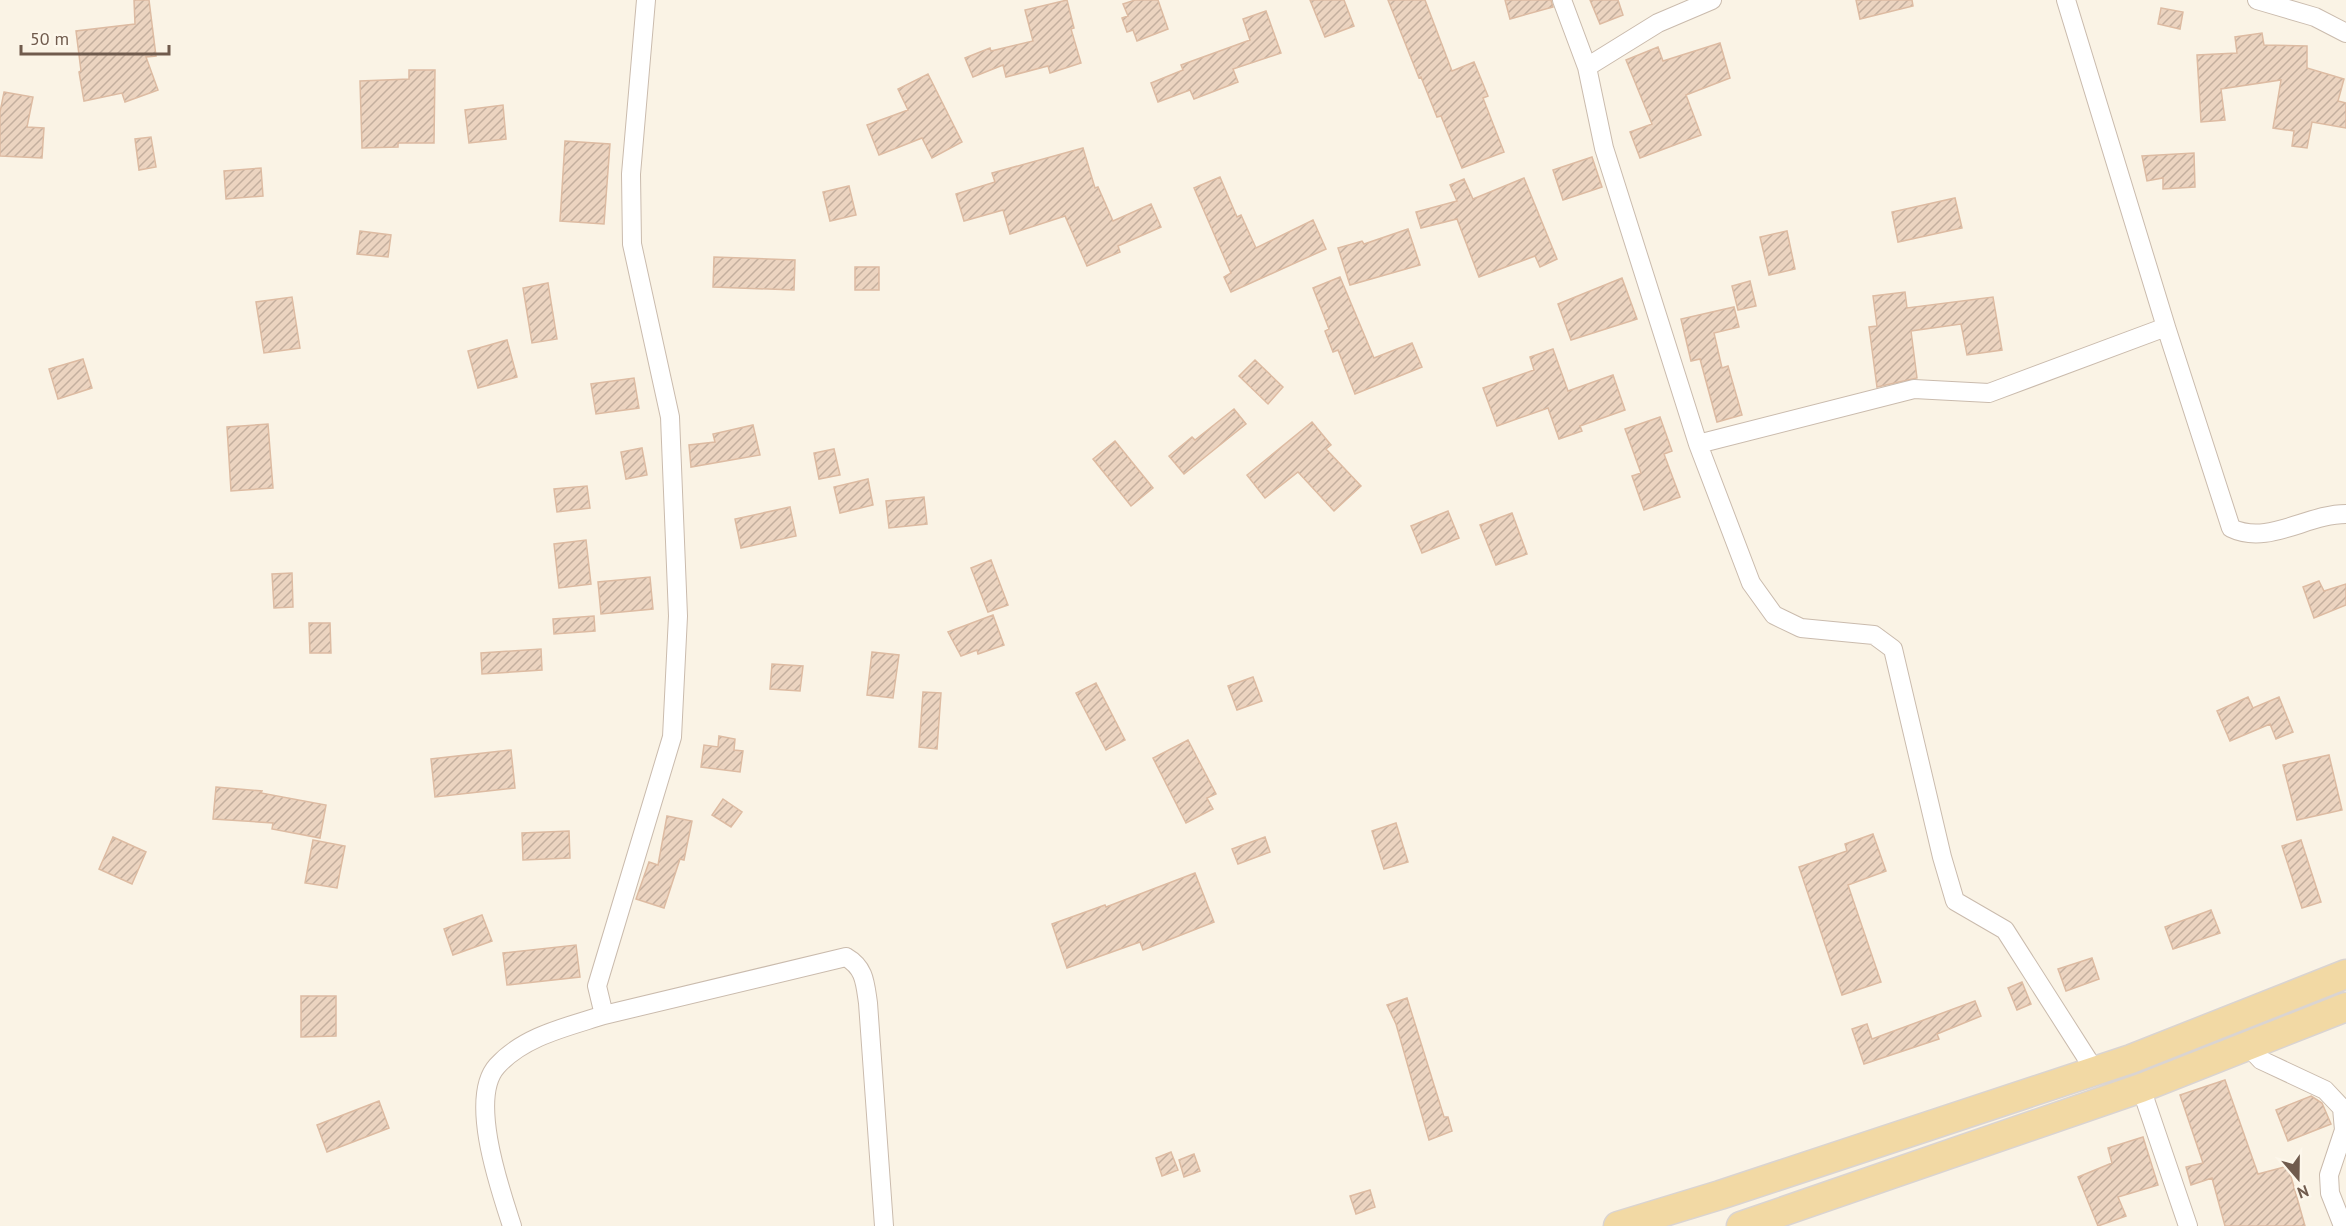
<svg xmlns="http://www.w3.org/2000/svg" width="2346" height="1226" font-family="'PT Sans',sans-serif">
  <defs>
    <pattern id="building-hatch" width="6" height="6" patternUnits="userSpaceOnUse" patternTransform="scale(1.5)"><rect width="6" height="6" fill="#ecd4c0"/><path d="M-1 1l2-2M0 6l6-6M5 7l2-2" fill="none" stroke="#c4af9e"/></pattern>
  </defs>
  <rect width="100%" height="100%" fill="#faf3e5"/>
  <path fill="url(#building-hatch)" stroke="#ddbba2" stroke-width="1.5" d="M134,0H149L156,56L146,57L158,90L125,102L122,93L84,101L79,72L81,71L76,31L135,24Z
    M1067,0L1074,28L1071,29L1081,63L1050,73L1048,66L1006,77L1003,65L973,77L965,58L990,48L991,51L1033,41L1025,10Z
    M1135,0H1158L1168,29L1137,41L1133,30L1127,32L1122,18L1128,16L1123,4Z
    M1310,0H1344L1354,26L1325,37Z
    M1388,0H1425L1452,71L1474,62L1488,96L1483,98L1504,152L1462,168L1441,116L1437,117L1421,77L1419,78Z
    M1505,0H1551L1553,7L1510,19Z
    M1590,0H1618L1623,15L1600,24Z
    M1856,0H1912L1913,6L1860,19Z
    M2161,8L2183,12L2180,29L2158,24Z
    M1266,11L1281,53L1233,69L1238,82L1194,99L1190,90L1158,102L1151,83L1183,70L1181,65L1250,40L1243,19Z
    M2262,33L2264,45L2307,46V68L2344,79L2338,101L2346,103V128L2312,122L2307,148L2292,146L2294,131L2273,128L2281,80L2221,89L2225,120L2201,122L2197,55L2237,53L2235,37Z
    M1720,43L1730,78L1686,95L1701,135L1640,158L1630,132L1652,124L1626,60L1658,47L1663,61Z
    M409,70H435L434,143H398V147L362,148L360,81L409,79Z
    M928,74L962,142L932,158L922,138L879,155L867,125L908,110L898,89Z
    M4,92L33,97L27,127L44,128L42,158L0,156V112Z
    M503,105L506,139L469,143L465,110Z
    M151,137L156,167L139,170L135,139Z
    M565,141L610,144L604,224L560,221Z
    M1083,148L1095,188L1098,187L1113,221L1151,204L1161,227L1118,246L1120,252L1087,266L1065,216L1010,234L1003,210L964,221L956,194L995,182L992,173Z
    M2194,153L2195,187L2163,189V178L2147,181L2142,156Z
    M1592,157L1602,187L1563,200L1553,170Z
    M261,168L263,196L226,199L224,171Z
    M1220,177L1237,217L1241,215L1256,248L1313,220L1326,249L1231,292L1224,277L1231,273L1194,188Z
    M1524,178L1557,259L1540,267L1535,256L1479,277L1457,219L1421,228L1416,212L1457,201L1450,185L1464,179L1473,199Z
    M849,186L856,215L830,221L823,192Z
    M1955,198L1962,228L1898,242L1892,212Z
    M1408,229L1420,265L1350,285L1338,248L1362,241L1364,244Z
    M360,231L391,235L388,257L357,254Z
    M1787,231L1795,269L1769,275L1760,237Z
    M714,257L795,260L794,290L713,287Z
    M855,267H879V290H855Z
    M1340,277L1374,358L1412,343L1422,367L1355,394L1338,350L1333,352L1325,331L1329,329L1313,288Z
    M1622,278L1637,319L1571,340L1558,304Z
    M1750,281L1756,306L1738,310L1732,286Z
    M548,283L557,339L532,343L523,288Z
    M1905,292L1907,308L1993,297L2002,350L1967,355L1961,324L1911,331L1917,378L1877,387L1869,327L1877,326L1873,296Z
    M292,297L300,348L264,353L256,302Z
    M1734,307L1739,327L1714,333L1722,368L1728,366L1742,415L1717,422L1700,359L1691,361L1681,319Z
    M507,340L517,377L478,388L468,351Z
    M1553,349L1568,391L1613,375L1625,410L1580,426L1582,431L1559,439L1548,408L1497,426L1483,388L1534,370L1530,357Z
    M83,359L92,388L58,399L49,369Z
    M1255,360L1283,387L1268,404L1239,376Z
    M634,378L639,408L596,414L591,384Z
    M1234,409L1246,424L1184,474L1169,456L1192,437L1195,440Z
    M1660,417L1672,451L1664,454L1680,497L1644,510L1632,476L1641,473L1625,429Z
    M1312,422L1331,445L1326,449L1361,486L1334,511L1298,472L1265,498L1247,475Z
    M268,424L273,488L231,491L227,427Z
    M753,425L760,455L691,467L689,445L715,442L713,434Z
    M1115,441L1153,488L1131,506L1093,459Z
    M642,448L647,475L626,479L621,452Z
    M834,449L840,475L819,479L814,453Z
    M868,479L873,505L840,513L834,487Z
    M587,486L590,508L557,512L554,489Z
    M924,497L927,524L889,528L886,501Z
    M790,507L796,536L741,548L735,519Z
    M1448,511L1459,538L1422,553L1411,526Z
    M1512,513L1527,554L1496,565L1480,525Z
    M586,540L591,584L559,588L554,544Z
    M991,560L1008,605L988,612L971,568Z
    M292,573L293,607L274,608L272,574Z
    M650,577L653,609L601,614L598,582Z
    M2319,581L2324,591L2346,584V605L2314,618L2303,587Z
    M993,615L1004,645L978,654L977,650L961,656L948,632Z
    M594,616L595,631L554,634L553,619Z
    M309,623H330L331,653H310Z
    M541,649L542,670L482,674L481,653Z
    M872,652L899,655L893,698L867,695Z
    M772,664L803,666L800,691L770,689Z
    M1253,677L1262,701L1237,710L1228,686Z
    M1096,683L1125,740L1106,750L1076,693Z
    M923,692L941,693L937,749L919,747Z
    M2248,697L2253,708L2279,697L2293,732L2276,739L2270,724L2230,741L2217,711Z
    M719,736L735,739L734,750L743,751L740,772L701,767L704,745L718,747Z
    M1188,740L1216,794L1207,798L1213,809L1186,823L1153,758Z
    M511,750L515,788L435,797L431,759Z
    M2329,755L2342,810L2297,820L2283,765Z
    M216,787L262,791L261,793L326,805L320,838L272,829L273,823L213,819Z
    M723,799L742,812L731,827L712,815Z
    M667,816L692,821L684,860L680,859L664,908L636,899L649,862L658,865Z
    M1396,823L1408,862L1384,869L1372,831Z
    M569,831L570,858L523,860L522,833Z
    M1873,834L1886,871L1848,885L1881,982L1842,995L1799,867L1847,851L1845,844Z
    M113,837L146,852L132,884L99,869Z
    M1265,837L1270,852L1238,864L1232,849Z
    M313,840L345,846L337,888L305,883Z
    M2301,840L2321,902L2302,908L2282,846Z
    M1195,873L1214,922L1143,950L1140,942L1067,968L1052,924L1105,905L1106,907Z
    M2211,910L2220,933L2173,949L2165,927Z
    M482,915L492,941L453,955L444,929Z
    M576,945L580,977L507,985L503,953Z
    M2092,958L2099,979L2066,991L2058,969Z
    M2022,982L2031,1004L2017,1010L2008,988Z
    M301,996H336V1036L301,1037Z
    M1407,998L1444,1117H1448L1452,1131L1429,1140L1396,1024L1387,1005Z
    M1975,1001L1981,1016L1937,1034L1939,1039L1864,1064L1852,1029L1867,1024L1872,1039Z
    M2225,1080L2258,1174L2288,1166L2305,1226H2225L2212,1178L2191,1185L2186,1167L2203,1163L2180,1095Z
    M2311,1096L2322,1103L2331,1124L2288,1141L2276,1110Z
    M379,1101L389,1128L327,1152L317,1125Z
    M2143,1137L2158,1185L2118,1197L2126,1216L2098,1226L2078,1177L2112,1163L2108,1148Z
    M1171,1152L1178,1170L1162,1176L1156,1158Z
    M1194,1154L1200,1171L1184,1177L1179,1160Z
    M1370,1190L1375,1207L1356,1214L1350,1196Z"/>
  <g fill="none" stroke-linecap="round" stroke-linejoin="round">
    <g stroke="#cabbad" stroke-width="20">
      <path id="minor" d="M646,0L631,174L632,244L670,417L678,616L672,737L597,986L604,1015L846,957C865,968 865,983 868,1003L884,1226
        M1562,0L1587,67L1604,148L1698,444L1751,583L1774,615L1801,628L1874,635L1893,649L1942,857L1955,901L2005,930L2095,1071
        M2066,0L2166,327
        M2257,0L2315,17L2346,33
        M1587,67L1658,23L1712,0
        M1698,444L1914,389L1989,393L2166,327L2231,528C2268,546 2307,514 2346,514
        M2247,1045L2261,1060L2325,1090L2342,1108L2344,1130L2329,1175L2330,1193L2343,1226
        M2141,1088L2188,1226
        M512,1226C500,1189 468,1098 497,1066C524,1036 567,1027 604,1015"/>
    </g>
    <g stroke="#dad4d1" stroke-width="31">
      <path id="primary" d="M1618,1226L1720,1195L2131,1059L2346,974
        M1741,1226L2141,1088L2346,1007"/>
    </g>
    <use href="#minor" stroke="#fff" stroke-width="18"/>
    <use href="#primary" stroke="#f2d9a4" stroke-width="28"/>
  </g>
  <g transform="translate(2298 1178) rotate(160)" stroke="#fdf7eb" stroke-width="4.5" paint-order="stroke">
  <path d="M0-4.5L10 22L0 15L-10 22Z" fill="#705b4d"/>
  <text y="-9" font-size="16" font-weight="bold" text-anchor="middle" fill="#705b4d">N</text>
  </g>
  <path d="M21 45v9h148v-9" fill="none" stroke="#705b4d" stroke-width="3"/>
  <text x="30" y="45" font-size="18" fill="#705b4d" stroke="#fdf7eb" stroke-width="4.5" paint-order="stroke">50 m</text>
</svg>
